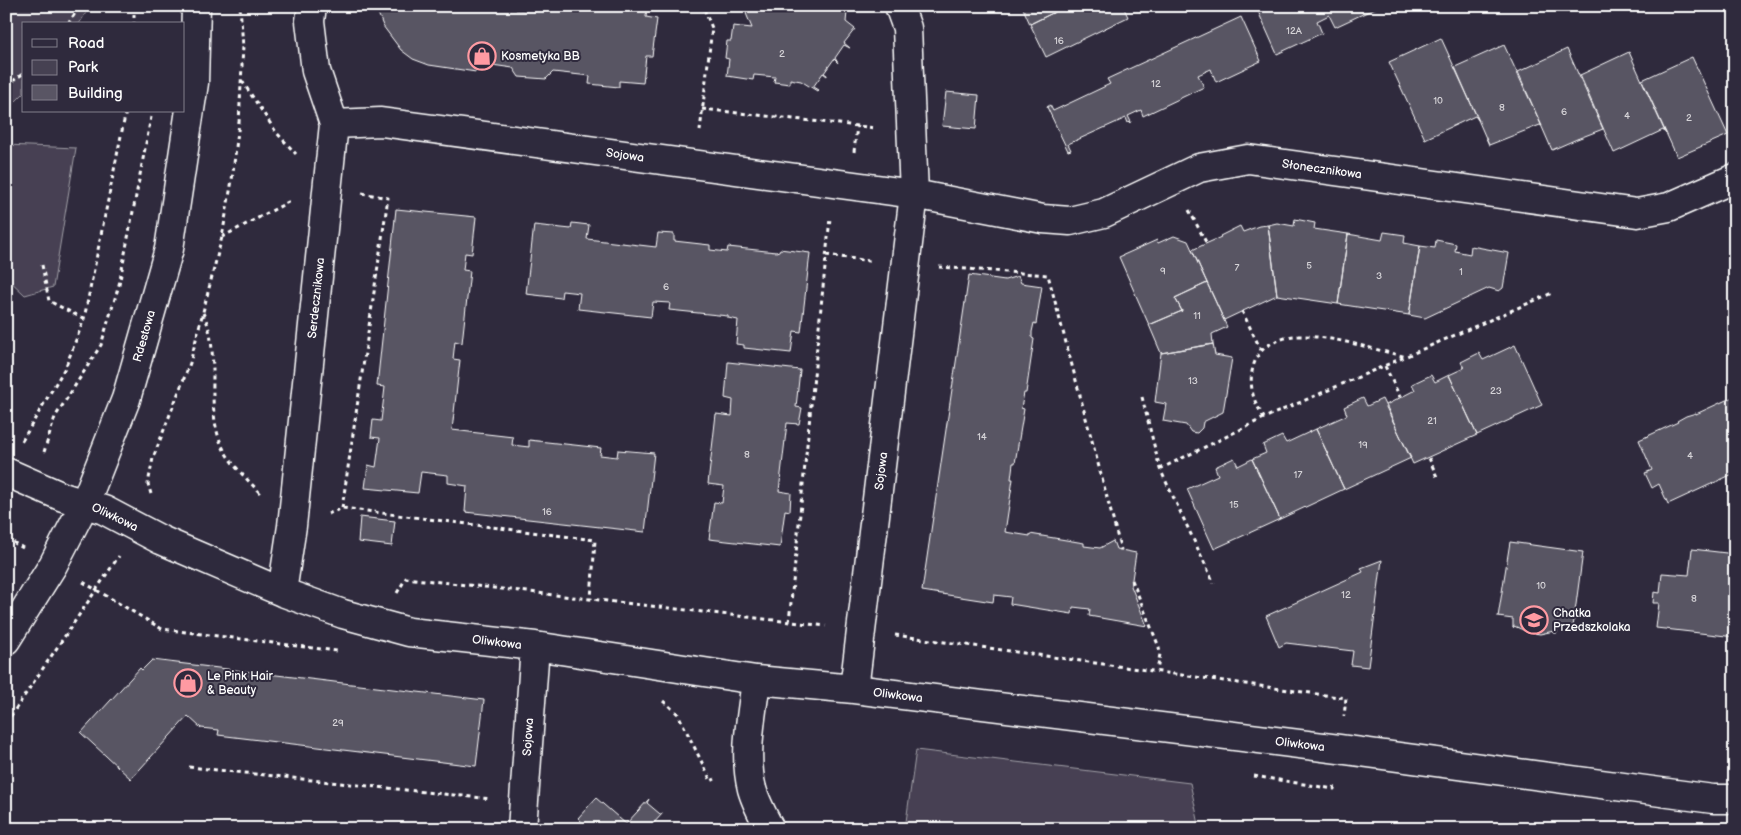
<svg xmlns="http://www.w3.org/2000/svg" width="1741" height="835" font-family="'Balsamiq Sans',sans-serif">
  <rect width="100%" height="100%" fill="#2f2a3d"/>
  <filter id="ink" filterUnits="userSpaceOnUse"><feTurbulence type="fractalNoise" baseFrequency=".02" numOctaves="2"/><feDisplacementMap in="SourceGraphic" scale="10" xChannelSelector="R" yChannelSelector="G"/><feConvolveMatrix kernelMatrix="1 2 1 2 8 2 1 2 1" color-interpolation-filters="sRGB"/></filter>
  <g filter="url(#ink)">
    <path fill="#464152" stroke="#a2a0a8" d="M6,6H90L79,24H24V93L6,111Z
      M6,145L76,148L53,287L25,295L6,277Z
      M916,750L1190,783L1200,829H905Z"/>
    <path fill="#595564" stroke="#fff" d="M377,6H517L516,10L526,11V6H559L583,9V6H647L646,17L657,19L652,56H646L643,83L619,81V87L589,84L590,76L553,72L546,79L519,77L513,68L478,63L476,72L429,65L413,59L401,50L383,26L378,13Z
      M743,6H839L847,12L846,22L855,29L844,43L850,48L844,45L835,58L838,63L834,59L824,73L827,75V76L823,73L813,87L818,90L817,91L801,81L790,79V84L774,82L775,77L754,75L753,80L727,76L729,59L725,58L727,41H731L733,26L752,28Z
      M1022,6H1067L1030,24Z
      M1067,6H1123L1128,17L1046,57L1030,24Z
      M1263,6H1380L1335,27L1329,15L1317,21L1322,33L1277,54L1257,9Z
      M1241,17L1261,61L1216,82L1211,69L1198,75L1204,87L1143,116L1141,110L1128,116L1131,122L1128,123L1126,118L1068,144L1071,150L1068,151L1047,107L1050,105L1053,111L1110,84L1107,79Z
      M1441,38L1479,121L1475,116L1425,139L1389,62Z
      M1504,45L1542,126L1540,125L1489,145L1455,67Z
      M1567,49L1603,129L1577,139L1552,150L1518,72Z
      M1629,52L1666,134L1663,130L1614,153L1580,75Z
      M1692,57L1728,135L1677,157L1642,80Z
      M946,92L979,95L976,129L942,126Z
      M396,209L476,217L472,254L465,253L463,270L470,271L462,343L455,341L453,359L460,360L452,430L513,437L512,445L529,447V440L601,448L600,455L617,457L618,450L654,453L645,532L465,512L467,486L448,483V475L421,472L418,493L365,488L368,465L376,467L380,438L371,437L373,420L381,421L385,387L377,386Z
      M1295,219L1315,223L1314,229L1348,234L1338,304L1277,295L1268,225L1277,223L1294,226Z
      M572,223L589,225L587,239L656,247L658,233L674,234V241L710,245V250L727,252L728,247L776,252L779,251L780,249L810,253L801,332L794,331L791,353L744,348V345L736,344L738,320L728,318V316L669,310L670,303L653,302L651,317L578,309L580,293L562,291L561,298L526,294L534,225L571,229Z
      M1268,225L1277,295L1224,320L1192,250L1221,237L1220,236L1240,226L1243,232L1259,226Z
      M1384,232L1405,235L1404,243L1420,246L1409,315L1338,304L1348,234L1382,240Z
      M1174,236L1188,241L1207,283L1175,298L1182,311L1149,325L1119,257L1157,240L1158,243Z
      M1436,240L1456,244L1455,251L1470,254L1471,246L1509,253L1503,288L1499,291L1489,288L1425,318L1409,315L1420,246L1435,248Z
      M969,275L1005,280L1018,276L1021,283L1042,286L1036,324L1034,323L1032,332V338L1034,339L1026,393H1024L1021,408L1024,409L1015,463H1013L1011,479H1013L1005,532L1030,536V534L1084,543V546L1100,548L1113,541L1116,549L1136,553L1131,586L1147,626L1089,616L1090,609L1073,607L1072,614L1010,604L1011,597L994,595L993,602L922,591Z
      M1207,283L1227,327L1212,334L1213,344L1161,353L1149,325L1182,311L1175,298Z
      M1213,344L1215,355L1232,358L1223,412L1203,422L1202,428L1197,433L1191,432L1186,425L1163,421L1166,404L1155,402L1161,353Z
      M1515,345L1542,405L1477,435L1449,375L1464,368L1461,362L1479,353L1483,360Z
      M728,362L800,370L796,407L802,408L799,424L787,423L779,491L791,493L790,511L785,510L780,547L709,539L714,502L722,503L724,486L708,484L716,414L732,416L733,400L725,398Z
      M1431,375L1435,382L1449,375L1477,435L1413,464L1386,405L1415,390L1412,384Z
      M1735,396V473L1668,504L1659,484L1652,488L1645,473L1652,470L1639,440L1678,422L1677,421L1686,416L1696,413V414Z
      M1363,398L1367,406L1382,399L1411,458L1344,489L1316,429L1347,415L1344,407Z
      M1316,429L1344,489L1280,519L1252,459L1266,453L1263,445L1282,436L1286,443Z
      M1234,458L1238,466L1252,459L1280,519L1214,549L1187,489L1218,475L1215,467Z
      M360,517L395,521L392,546L358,542Z
      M1510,542L1583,552L1573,627L1557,626V633H1554V631L1540,634L1528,632L1514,626L1513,628V619L1498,617Z
      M1692,549L1735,554V637L1656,628L1659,603H1653L1654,592L1660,593L1662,573L1689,575Z
      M1382,560L1368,667L1351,665L1353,651L1286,643L1279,647L1266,616L1363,572L1361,568Z
      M152,660L484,700L476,766L218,735L219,730L201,728L188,716L131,779L81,733L140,668L142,670Z
      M596,798L626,824L649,799L647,803L660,814L663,813L651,826L653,829H580L584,824L578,818Z"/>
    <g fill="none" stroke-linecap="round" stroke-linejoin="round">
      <g stroke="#fff" stroke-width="31">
        <path id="minor" d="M334,124L381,122L914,194L1043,219L1070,221L1104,213L1199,168L1248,159L1637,213L1669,207L1735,178
          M6,472L63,497L104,510L161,540L282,592L343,614L409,632L535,646L756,680L854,689L1339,749L1713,799H1735
          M282,592L292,526L334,124L316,71L310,21L312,6
          M6,640L53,565L85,503L126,399L169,249L194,83L196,6
          M756,680C752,715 743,754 752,789C756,803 763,816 770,829
          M854,689L914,194L907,28L899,6
          M522,829L535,646"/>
      </g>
      <path stroke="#fff" stroke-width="3" stroke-dasharray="4 4" stroke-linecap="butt" d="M134,6V24
        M68,24L80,6
        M242,81L276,132L296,154
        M6,86L24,73
        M702,109L876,128
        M700,131L712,28L703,6
        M854,152L857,126
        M1189,210L1207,244
        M222,237L292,200
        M826,255L870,261
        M42,265L49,301L84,319
        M939,267L1048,275L1121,550
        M1242,311L1261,350
        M203,313C212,331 212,349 213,369C213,398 211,430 227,455C236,469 249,481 260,493
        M1385,366L1400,397
        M1142,397L1160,469L1214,583
        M1264,418C1261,412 1256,405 1254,398C1247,376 1253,349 1277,341C1282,339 1289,336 1295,336C1332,335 1371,349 1407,357
        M22,441L66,366L84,319L126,111
        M44,452L55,417L101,345L119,285L151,117
        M1429,458L1437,477
        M1160,469L1264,418L1552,293
        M151,494L148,484L153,458L190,363L222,237L232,180L239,123L243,46L240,6
        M342,508L388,198L362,193
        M328,514L342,508L595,540L591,599
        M6,538L23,548
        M1132,580L1159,647L1160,654L1157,671
        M83,582L162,629L337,651
        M397,593L406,578L826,626
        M789,622L830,218
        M895,635L1346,698L1344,716
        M663,701L678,714L711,781L715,779
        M6,723L119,556
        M189,767L491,799
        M1254,776L1334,789L1335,784"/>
      <use href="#minor" stroke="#2f2a3d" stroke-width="28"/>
    </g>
  </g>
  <defs>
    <g id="shop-ring" transform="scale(1.4375)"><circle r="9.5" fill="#2f2a3d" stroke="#ff9aa2" stroke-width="1.5"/><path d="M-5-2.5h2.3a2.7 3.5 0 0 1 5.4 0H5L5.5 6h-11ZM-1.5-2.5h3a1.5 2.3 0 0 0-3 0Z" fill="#ff9aa2"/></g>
    <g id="school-ring" transform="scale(1.4375)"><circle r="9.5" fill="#2f2a3d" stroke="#ff9aa2" stroke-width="1.5"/><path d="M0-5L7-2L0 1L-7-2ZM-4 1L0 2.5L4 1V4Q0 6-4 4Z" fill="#ff9aa2"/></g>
  </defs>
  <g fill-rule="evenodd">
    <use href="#shop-ring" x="482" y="56"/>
    <use href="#school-ring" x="1534" y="620"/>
    <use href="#shop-ring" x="188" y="683"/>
  </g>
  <g text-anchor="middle" stroke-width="4" stroke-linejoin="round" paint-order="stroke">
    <g font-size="10" fill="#d6d4d8">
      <text x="1294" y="34">12A</text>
      <text x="1059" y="44">16</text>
      <text x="782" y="57">2</text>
      <text x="1156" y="87">12</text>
      <text x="1438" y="104">10</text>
      <text x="1502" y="111">8</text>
      <text x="1564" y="115">6</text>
      <text x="1627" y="119">4</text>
      <text x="1689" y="121">2</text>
      <text x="1309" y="269">5</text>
      <text x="1237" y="271">7</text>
      <text x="1163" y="274">9</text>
      <text x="1461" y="275">1</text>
      <text x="1379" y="279">3</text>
      <text x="666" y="290">6</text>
      <text x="1197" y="319">11</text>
      <text x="1193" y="384">13</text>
      <text x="1496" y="394">23</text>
      <text x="1432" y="424">21</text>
      <text x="982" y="440">14</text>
      <text x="1363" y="448">19</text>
      <text x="747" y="458">8</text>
      <text x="1690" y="459">4</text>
      <text x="1298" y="478">17</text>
      <text x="1234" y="508">15</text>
      <text x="547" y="515">16</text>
      <text x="1541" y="589">10</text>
      <text x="1346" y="598">12</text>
      <text x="1694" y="602">8</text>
      <text x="338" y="726">29</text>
    </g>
    <g font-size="12" fill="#fff" stroke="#2f2a3d" text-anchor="start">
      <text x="501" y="60">Kosmetyka BB</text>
      <text x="1553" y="617">Chatka<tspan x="1553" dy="14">Przedszkolaka</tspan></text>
      <text x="207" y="680">Le Pink Hair<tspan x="207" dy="14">&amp; Beauty</tspan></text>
    </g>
    <g font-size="12" fill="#fff" stroke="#2f2a3d">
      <text transform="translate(625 155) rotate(8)" y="4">Sojowa</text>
      <text transform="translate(1322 169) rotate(8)" y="4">Słonecznikowa</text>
      <text transform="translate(316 298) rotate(-84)" y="4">Serdecznikowa</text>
      <text transform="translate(144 336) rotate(-74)" y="4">Rdestowa</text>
      <text transform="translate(881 471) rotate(-83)" y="4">Sojowa</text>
      <text transform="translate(115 517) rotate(26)" y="4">Oliwkowa</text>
      <text transform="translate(497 642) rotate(7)" y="4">Oliwkowa</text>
      <text transform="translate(898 695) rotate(7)" y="4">Oliwkowa</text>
      <text transform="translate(528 737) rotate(-86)" y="4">Sojowa</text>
      <text transform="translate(1300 744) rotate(7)" y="4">Oliwkowa</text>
    </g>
  </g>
  <rect width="1741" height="835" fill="none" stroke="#2f2a3d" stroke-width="25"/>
  <rect x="12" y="12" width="1716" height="810" fill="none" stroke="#fff" stroke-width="2" filter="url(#ink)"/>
  <rect x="22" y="22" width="162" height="90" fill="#2f2a3d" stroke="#827f8b"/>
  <rect x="32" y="39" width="25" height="8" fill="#2f2a3d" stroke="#827f8b"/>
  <text x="68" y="48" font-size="15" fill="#ffffff">Road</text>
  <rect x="32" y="60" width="25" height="15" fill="#464152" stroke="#827f8b"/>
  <text x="68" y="72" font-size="15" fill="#ffffff">Park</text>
  <rect x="32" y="85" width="25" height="15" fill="#595564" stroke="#827f8b"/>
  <text x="68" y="98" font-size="15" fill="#ffffff">Building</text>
</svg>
